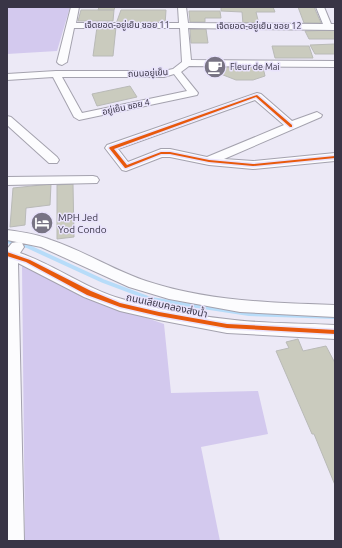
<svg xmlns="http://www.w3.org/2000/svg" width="342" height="548" font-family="Ubuntu,'Noto Sans Thai',sans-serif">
  <rect width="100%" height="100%" fill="#ece9f6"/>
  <path fill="#d3c9ee" d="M7,7H70L57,51L7,54Z
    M22,266L90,298L164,324L171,393L258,391L268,434L201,447L220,541H25Z"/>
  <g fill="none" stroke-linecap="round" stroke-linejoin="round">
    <path stroke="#b7dcf9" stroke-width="4" d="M7,241L27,246L103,281L151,299L249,314L335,317"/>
  </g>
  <path fill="#cacbbe" stroke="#b9bab7" d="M99,7H115L114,10H98Z
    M221,7H273L275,12H256L259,24H243L242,12L221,11Z
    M298,7H314L321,23H304Z
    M81,10H114L113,21H78Z
    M121,10H166L165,25L116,24Z
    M189,11H220L221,18H205V22H190Z
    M97,27H116L113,56H93Z
    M190,29H206L208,43H191Z
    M335,30V39H309L305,31Z
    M335,44V54H315L310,45Z
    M272,46H309L313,58H275Z
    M215,67H263L265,76L253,80H236L218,73Z
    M130,86L137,97L97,106L92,94Z
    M51,184L50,205L26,208L25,225L10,227L13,188Z
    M73,184L74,237L57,239V185Z
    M298,339L303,351L326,346L335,363V485L314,434H312L276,351L289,348L286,342Z"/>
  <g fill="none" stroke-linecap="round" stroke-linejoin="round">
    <g stroke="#a4a2ae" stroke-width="2">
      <path id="street" d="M71,7H79L76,23H179L178,7H186L188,23L323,24L316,7H324L331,24H335V30L188,28L191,60L335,61V67L189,66L181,72L198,93L197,95L79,120L74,117L53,77L7,80V74L56,71H164L173,69L182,62L180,28H74L67,62L62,65L59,64L57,62ZM174,74L187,91L82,113L62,77H164Z
        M257,93L261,94L292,121L317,112L322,115L321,117L224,159L253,161L335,153V161L253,169L209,165L170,157H162L126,171L122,170L105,148L107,145ZM255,100L284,125L207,157L170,149H161L128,162L118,149Z
        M7,116L11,117L57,157L59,160L57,163H49L7,125Z
        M93,176L97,177L99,180L97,183L7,185V177Z
        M7,230C22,232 37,234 51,240C84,251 113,270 146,281C206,301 272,303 335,305V317L240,312L169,299L129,287L41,247L7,240Z
        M17,242L22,243L24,247L20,253C55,265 86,289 122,299C155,309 191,315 226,319C262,324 299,323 335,325V339L227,333L159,320L120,311L84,297L18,263L24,541H7V249L12,243Z"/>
    </g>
    <use href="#street" fill="#fcfcfe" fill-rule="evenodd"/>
    <g stroke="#e9e3fc" stroke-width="3">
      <path id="cycleway" d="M257,95L292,125V127H290L256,97L114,149L127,165L161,152H170L209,160L253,164L335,156V158L253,166L209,162L170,154H161L126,168H125L109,148L110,147Z
        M7,252L30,260L91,291L120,303L159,312L227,324L335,330V334L227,328L159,316L120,307L87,295L26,262L7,256Z"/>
    </g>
    <use href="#cycleway" fill="#e8590c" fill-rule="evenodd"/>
  </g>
  <defs>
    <g id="cafe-disc" transform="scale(1.15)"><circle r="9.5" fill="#787484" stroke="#e9e3fc"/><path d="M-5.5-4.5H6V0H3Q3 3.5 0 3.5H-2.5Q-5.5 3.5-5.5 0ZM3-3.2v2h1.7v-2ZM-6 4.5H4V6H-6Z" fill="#fff"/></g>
    <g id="hotel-disc" transform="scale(1.15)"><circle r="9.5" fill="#787484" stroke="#e9e3fc"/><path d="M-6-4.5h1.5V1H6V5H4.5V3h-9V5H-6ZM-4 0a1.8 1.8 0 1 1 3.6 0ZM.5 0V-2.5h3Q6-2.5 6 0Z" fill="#fff"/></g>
  </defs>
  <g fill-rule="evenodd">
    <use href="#cafe-disc" x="215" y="67"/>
    <use href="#hotel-disc" x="42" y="223"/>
  </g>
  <g text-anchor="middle" stroke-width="3" stroke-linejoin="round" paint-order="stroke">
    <g font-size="9" fill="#393546" stroke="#e9e3fc">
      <text x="127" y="28">เจ็ดยอด-อยู่เย็น ซอย 11</text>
      <text x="259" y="29">เจ็ดยอด-อยู่เย็น ซอย 12</text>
      <text transform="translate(148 73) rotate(-3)" y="3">ถนนอยู่เย็น</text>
      <text transform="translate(126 107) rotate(-12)" y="3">อยู่เย็น ซอย 4</text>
    </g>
    <g font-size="9" fill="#393546" stroke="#e9e3fc" text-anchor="start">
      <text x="230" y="70">Fleur de Mai</text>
    </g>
    <g font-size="10" fill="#393546" stroke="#e9e3fc" text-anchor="start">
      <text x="58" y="221">MPH Jed<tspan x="58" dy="12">Yod Condo</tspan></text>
    </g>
    <g font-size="10" fill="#393546" stroke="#e9e3fc">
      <text transform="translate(167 305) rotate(12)" y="4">ถนนเลียบคลองส่งน้ำ</text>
    </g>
  </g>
  <rect width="342" height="548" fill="none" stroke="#393546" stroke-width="16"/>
</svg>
